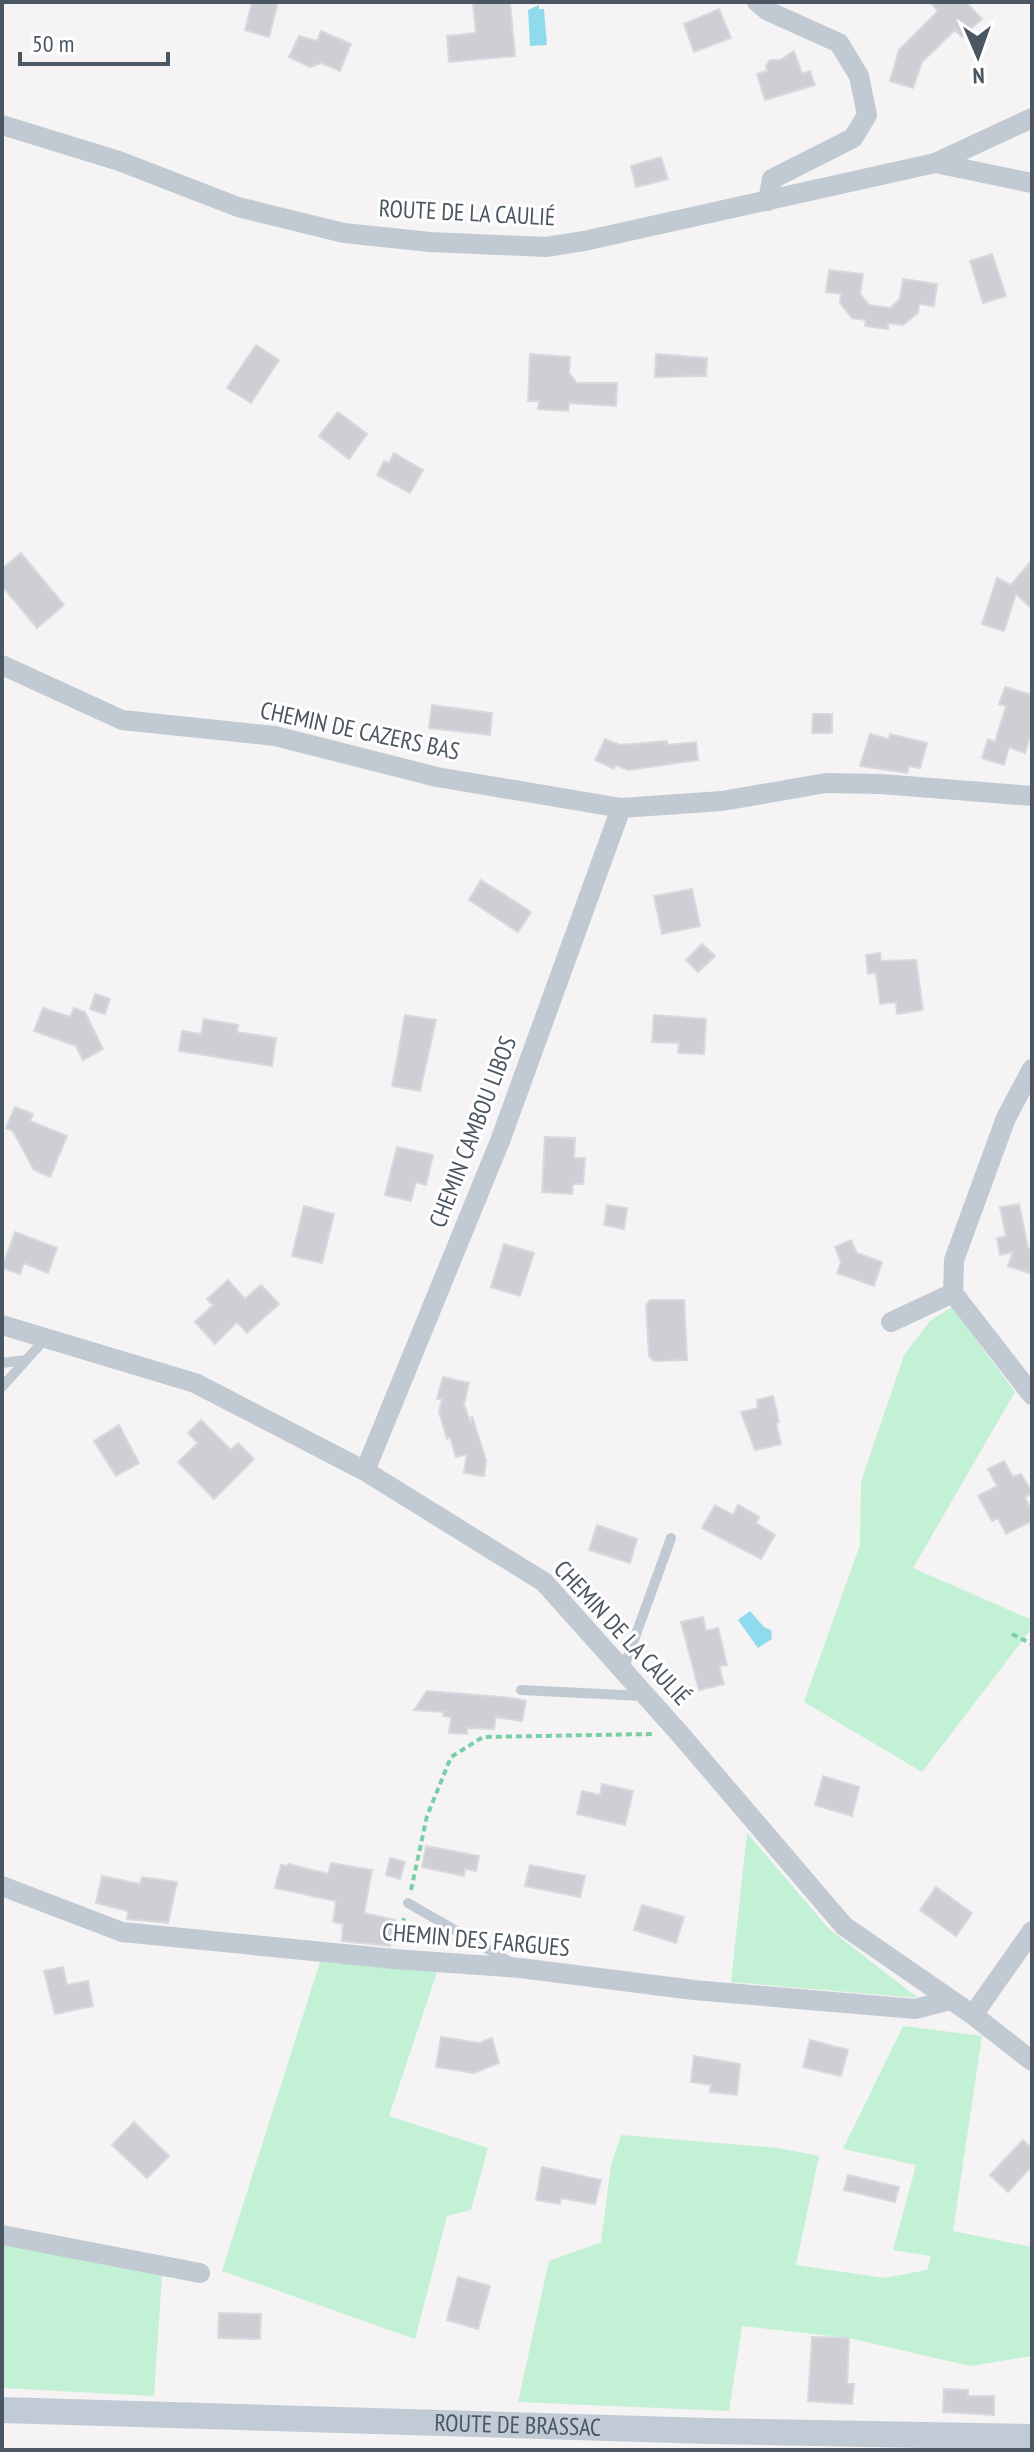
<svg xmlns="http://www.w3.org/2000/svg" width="1034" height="2452" font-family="'PT Sans Narrow',sans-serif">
  <rect width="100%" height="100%" fill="#f5f3f3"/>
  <path fill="#c3f1d5" d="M952,1307L1015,1392L913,1568L1032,1620V1628L922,1772L804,1702L860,1545L861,1482L904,1355L931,1320Z
    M747,1833L829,1929L918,1998L731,1982Z
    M320,1962L437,1972L389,2116L488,2148L471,2210L447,2216L415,2339L222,2271Z
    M903,2026L982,2036L953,2231L1032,2247V2356L970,2366L849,2338L742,2326L729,2411L518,2402L549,2261L601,2242L611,2165L621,2135L778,2148L819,2156L796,2265L884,2278L927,2270L931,2256L893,2250L916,2165L843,2149Z
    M2,2245L162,2275L154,2396L2,2388Z"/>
  <path fill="#90daee" d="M539,5V9H544L547,45L530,46L528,10Z
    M750,1611L764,1627L771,1630L772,1639L758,1648L738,1620Z"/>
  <path fill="#cdcfd5" stroke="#d7d9de" stroke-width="2" d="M252,2H278L269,37L245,30Z
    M473,2H510L515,56L449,62L447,36L476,33Z
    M930,2H966L982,19L962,37L955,30L922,62L913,88L890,81L899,50L938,11Z
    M719,9L731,38L694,52L684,24Z
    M321,31L351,44L340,71L321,63L310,67L289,57L299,36L317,41Z
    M794,51L802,74L810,71L815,85L765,100L757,74L767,71L766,66L770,60H780Z
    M661,157L668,179L636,187L631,166Z
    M992,254L1006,296L983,303L970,261Z
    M829,270L863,274L860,294L869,305L890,308L900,299L903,279L937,284L934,306L919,304L918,313L903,325L888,323V329L865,326L866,320L852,318L840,303L841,294L826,292Z
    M256,345L279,360L251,403L227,388Z
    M530,354L570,357L569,373L577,383H617L616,406L569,403L568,411L538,409L539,401H528Z
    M656,354L707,358L706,376L655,377Z
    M338,412L367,434L349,459L319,436Z
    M394,453L423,470L410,493L377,475L384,461L389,463Z
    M21,553L64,605L37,628L2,586V569Z
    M1032,560V609L1016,594L1004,631L982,624L997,578L1011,585Z
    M1005,687L1032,695V730L1025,753L1009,747L1004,765L982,758L988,739L995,742L1006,706L999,704Z
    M432,705L492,713L490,735L429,728Z
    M813,714H832V733H812Z
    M870,734L889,739L890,734L927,743L920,768L909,766L907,773L860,766Z
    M605,739L620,745L667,741V745L696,742L698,760L628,770L616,765L614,769L595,760Z
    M481,880L531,912L518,932L469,900Z
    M692,889L700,926L662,934L654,896Z
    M702,944L715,956L698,972L686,960Z
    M880,953L881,961L916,960L923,1010L897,1014L896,1002L880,1004L876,973L868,974L866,955Z
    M95,994L110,999L105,1014L90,1009Z
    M43,1008L70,1017L74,1008L85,1012L103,1049L83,1060L76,1046L34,1031Z
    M405,1015L436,1020L420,1091L392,1086Z
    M654,1015L706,1019L704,1054L678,1053L679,1043L652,1042Z
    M204,1019L238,1025L237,1032L276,1038L272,1066L179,1051L182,1031L201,1034Z
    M15,1107L33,1114L30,1121L67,1136L50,1177L34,1170L13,1131L6,1128Z
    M545,1137L575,1138L574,1158H585L583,1184H573L572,1194L542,1192Z
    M397,1147L433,1155L426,1185L416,1182L411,1201L385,1195Z
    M1019,1204L1028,1248L1032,1249V1274L1008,1266L1013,1252L1000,1255L997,1238L1006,1236L1000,1207Z
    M607,1205L627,1208L624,1229L604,1225Z
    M304,1206L334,1214L322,1263L292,1256Z
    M15,1232L57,1248L48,1273L24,1263L20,1274L2,1268Z
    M851,1240L857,1253L882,1262L874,1286L837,1273L841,1262L835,1247Z
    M504,1244L534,1253L520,1296L491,1287Z
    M228,1280L245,1299L261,1285L279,1304L247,1333L237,1322L215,1344L195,1322L213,1305L207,1299Z
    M650,1300H684L687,1360L654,1361L649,1356L646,1305Z
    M443,1377L469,1383L464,1404L471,1424L472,1416L486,1460L484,1476L464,1473L467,1454L456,1457L450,1437L447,1439L439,1412L442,1399H437Z
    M773,1396L779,1422L776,1423L781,1444L755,1450L741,1412L758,1408L757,1400Z
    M201,1420L231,1450L238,1443L254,1459L214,1499L178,1462L198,1443L188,1433Z
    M119,1425L139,1463L116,1476L94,1441Z
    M1004,1461L1013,1477L1021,1474L1032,1492L1025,1498L1032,1511V1521L1006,1534L998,1518L992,1521L978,1496L997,1486L988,1469Z
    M715,1505L733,1515L738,1505L759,1517L756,1523L775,1535L761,1559L702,1528Z
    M597,1525L637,1539L630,1563L589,1550Z
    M703,1617L706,1631L718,1628L727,1665L719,1666L724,1684L699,1690L681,1622Z
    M427,1691L512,1698L526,1701L522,1721L496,1717L494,1729L467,1728V1734L449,1733L451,1717L443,1716L444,1712L414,1710Z
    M823,1776L859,1787L852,1816L815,1805Z
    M602,1784L633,1791L625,1825L577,1814L582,1791L600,1795Z
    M426,1846L479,1856L476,1871L465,1869L464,1876L422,1867Z
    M390,1858L405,1862L400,1879L386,1875Z
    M331,1863L372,1870L364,1913L395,1920L390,1946L342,1941L343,1924L333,1922L336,1901L275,1888L281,1865L287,1866L288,1864L328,1874Z
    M530,1865L585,1876L580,1897L525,1886Z
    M102,1876L140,1884L142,1877L177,1882L168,1923L127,1919L128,1911L96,1903Z
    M936,1887L972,1913L956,1936L920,1910Z
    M642,1905L684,1917L676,1943L634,1930Z
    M63,1967L67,1985L88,1981L93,2006L55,2014L44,1971Z
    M441,2037L479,2043L492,2038L499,2063L474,2073L436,2067Z
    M810,2040L848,2050L841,2076L803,2067Z
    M694,2056L740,2064L737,2095L710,2092L711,2085L691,2082Z
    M134,2122L169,2156L147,2178L112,2145Z
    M1023,2140L1032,2149V2166L1008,2192L990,2175Z
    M542,2167L601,2180L595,2204L561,2198L560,2204L536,2200Z
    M848,2175L899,2187L895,2202L844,2190Z
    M458,2277L490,2286L478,2329L447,2320Z
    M219,2313L261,2314L260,2339L218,2338Z
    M812,2337L849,2338L847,2384H854L852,2404L808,2401Z
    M944,2389L968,2390V2396H994V2415L943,2412Z"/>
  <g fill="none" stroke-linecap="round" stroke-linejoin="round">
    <path stroke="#7ad0a6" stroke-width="4" stroke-dasharray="6 4" stroke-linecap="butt" d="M1012,1634L1032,1644
      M411,1890L427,1816L451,1757L483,1737L653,1734
      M399,1940L404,1918"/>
    <path stroke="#c1cad2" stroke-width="10" d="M2,1363L26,1360
      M2,1387L46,1338
      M623,1670L671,1538
      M521,1690L643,1696
      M408,1903L510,1962"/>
    <path stroke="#c1cad2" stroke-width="20" d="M757,2L768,11L839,43L859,76L867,115L853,138L772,179L768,201
      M2,125L119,161L238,207L344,233L430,242L546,247L584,241L935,163L1032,183
      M935,163L1032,118
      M2,665L122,720L275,736L437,777L621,808L722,801L826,783L881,784L1032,796
      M1032,1069L1006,1118L954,1260L953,1293L1032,1395
      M891,1322L953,1293
      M2,1325L195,1383L365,1471L544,1582L680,1734L844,1926L973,2015L1032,2061
      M365,1471L500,1141L621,808
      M2,1886L122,1932L394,1959L520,1968L694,1990L915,2009L950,2000
      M973,2015L1032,1931
      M2,2235L200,2273"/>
    <path stroke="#c1cbd6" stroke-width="26" id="s1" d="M2,2410L709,2431L1032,2437"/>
  </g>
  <g text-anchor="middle" stroke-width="6" stroke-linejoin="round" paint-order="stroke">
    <g font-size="24" fill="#4a5661" stroke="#fff">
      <text transform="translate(467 213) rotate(3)" y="8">ROUTE DE LA CAULIÉ</text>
      <text transform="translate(360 731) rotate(12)" y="8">CHEMIN DE CAZERS BAS</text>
      <text transform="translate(473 1132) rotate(-69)" y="8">CHEMIN CAMBOU LIBOS</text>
      <text transform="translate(622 1633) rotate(47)" y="8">CHEMIN DE LA CAULIÉ</text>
      <text transform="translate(476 1940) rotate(5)" y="8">CHEMIN DES FARGUES</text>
      <text dy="8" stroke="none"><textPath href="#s1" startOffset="516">ROUTE DE BRASSAC</textPath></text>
    </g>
  </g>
  <rect width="1034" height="2452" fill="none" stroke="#4a5661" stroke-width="8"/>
  <g transform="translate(978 56) rotate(178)" stroke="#ffffff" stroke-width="6" paint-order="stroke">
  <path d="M0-6L14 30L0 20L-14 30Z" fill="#4a5661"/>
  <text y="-12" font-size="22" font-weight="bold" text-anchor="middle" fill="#4a5661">N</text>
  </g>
  <path d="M20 52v12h148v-12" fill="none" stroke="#4a5661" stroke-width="4"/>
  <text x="32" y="52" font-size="24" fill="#4a5661" stroke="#ffffff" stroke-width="6" paint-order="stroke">50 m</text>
</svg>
